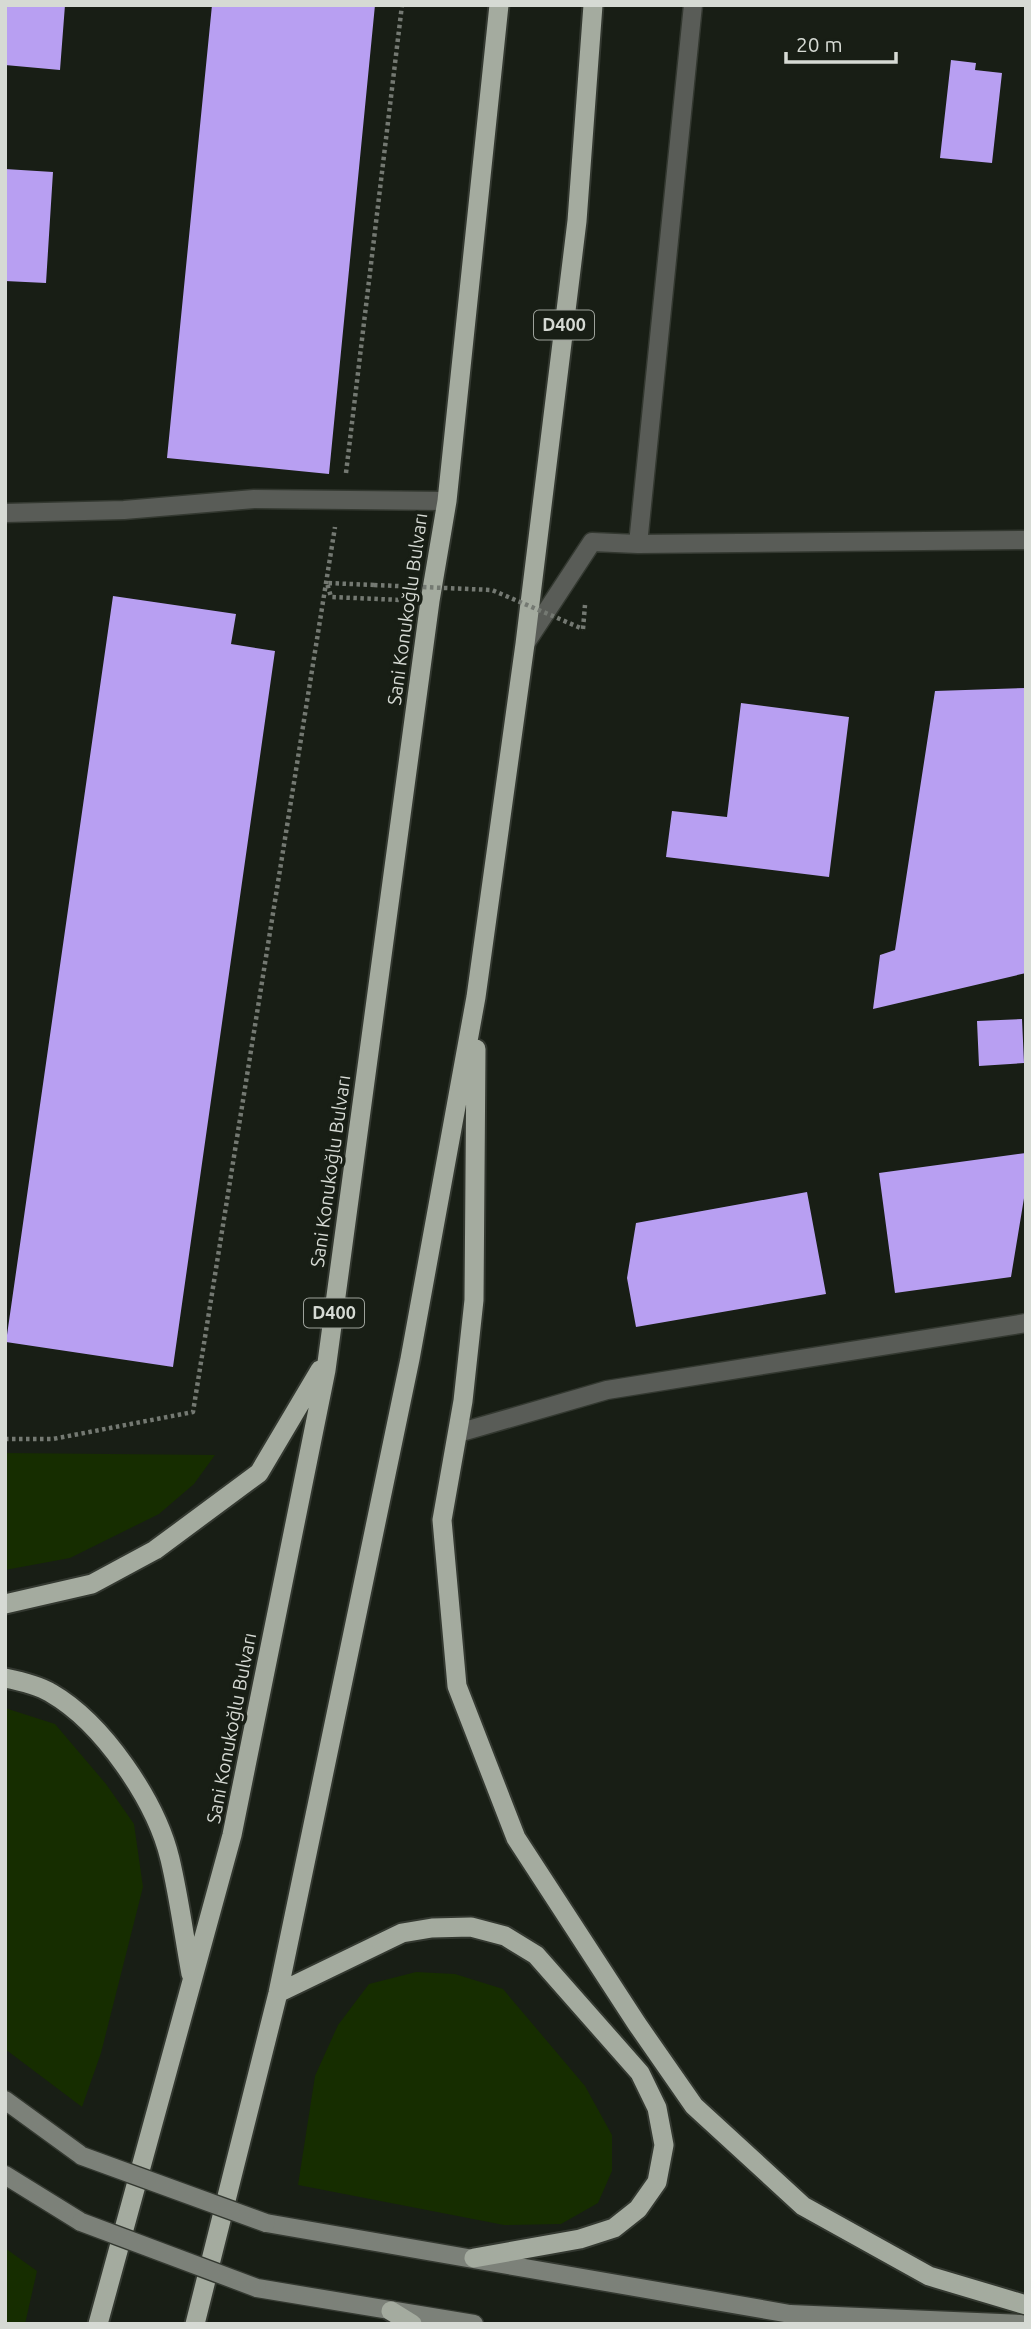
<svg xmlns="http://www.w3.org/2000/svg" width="1031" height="2329" font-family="Ubuntu,sans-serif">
  <rect width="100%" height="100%" fill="#181e15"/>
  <path fill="#162d00" d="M5,1453L215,1455L194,1484L159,1514L70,1558L5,1570Z
    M5,1708L55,1724L106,1784L134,1824L143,1887L101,2053L82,2107L5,2049Z
    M416,1972L455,1974L503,1989L585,2086L612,2135V2171L598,2203L561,2224L504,2225L298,2185L315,2076L338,2025L369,1984Z
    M5,2248L37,2271L25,2324H5Z"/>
  <path fill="#b89ff2" d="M5,5H65L60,70L5,65Z
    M212,5H375L329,474L167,458Z
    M951,60L976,63L975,70L1002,73L992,163L940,158Z
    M5,169L53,172L46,283L5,281Z
    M113,596L236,614L231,644L275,651L173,1367L6,1342Z
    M1026,688V973L873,1009L880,955L895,950L935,691Z
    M741,703L849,717L829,877L666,857L672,811L727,817Z
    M1022,1019L1024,1063L979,1066L977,1021Z
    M1026,1153V1186L1011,1277L895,1293L879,1173Z
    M807,1192L826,1294L636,1327L627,1278L636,1223Z"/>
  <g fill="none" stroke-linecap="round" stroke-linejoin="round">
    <g stroke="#333830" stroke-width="21">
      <path id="minor" d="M5,513L124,510L254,499L447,501
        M638,544L693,5
        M525,644L592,542L638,544L1026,540
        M458,1433L607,1390L1026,1323"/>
    </g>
    <g stroke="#333830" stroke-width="21">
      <path id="secondary" d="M5,2100L82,2156
        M5,2175L81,2222
        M266,2223L790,2314L1021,2324
        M257,2288L474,2324"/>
    </g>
    <g stroke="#333830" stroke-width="23">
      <path id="trunk" d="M476,1049L474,1300L463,1401L442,1520L457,1686L516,1838L637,2024L694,2106L803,2206L929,2276L1026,2305
        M5,1604L92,1584L155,1550L259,1473L320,1370
        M5,1678C20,1681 38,1685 51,1693C103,1723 156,1801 170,1859C179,1897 184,1936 191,1974
        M278,1993L402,1933L432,1928L471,1927L505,1936L536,1955L640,2073L657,2108L664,2145L657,2182L638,2209L614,2228L580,2239L474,2258
        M391,2311L412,2324
        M98,2324L232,1835L326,1370L430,601L447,501L499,5
        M195,2324L278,1993L410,1359L476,997L525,644L577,221L593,5"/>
    </g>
    <path stroke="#747972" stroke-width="4.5" stroke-dasharray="3.5 3.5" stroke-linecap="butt" d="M346,473L402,5
      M374,585L327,583L331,597L401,600
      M583,629L585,605
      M5,1439H53L193,1412L335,527"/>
    <use href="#minor" stroke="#595c57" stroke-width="18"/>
    <use href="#secondary" stroke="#7c8179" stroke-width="18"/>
    <use href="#trunk" stroke="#a4ab9f" stroke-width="19"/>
    <g stroke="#333830" stroke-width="21" stroke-linecap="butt">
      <path id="secondary-bridge" d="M82,2156L266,2223
        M81,2222L257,2288"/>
    </g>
    <path stroke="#747972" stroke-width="4.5" stroke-dasharray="3.5 3.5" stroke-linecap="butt" d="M374,585L492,590L583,629"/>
    <use href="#secondary-bridge" stroke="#7c8179" stroke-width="18"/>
  </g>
  <g text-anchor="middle" stroke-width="7" stroke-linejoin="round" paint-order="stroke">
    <g fill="#181e15" stroke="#9da29b" stroke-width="2">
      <rect x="534" y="310.5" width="60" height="29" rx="5"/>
      <rect x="304" y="1298.5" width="60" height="29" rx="5"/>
    </g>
    <g font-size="18" font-weight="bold" fill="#d6dad4">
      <text x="564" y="331">D400</text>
      <text x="334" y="1319">D400</text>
    </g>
    <g font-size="19" fill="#d6dad4" stroke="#181e15">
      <text transform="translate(407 609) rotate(-82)" y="7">Sani Konukoğlu Bulvarı</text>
      <text transform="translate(330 1171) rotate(-82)" y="7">Sani Konukoğlu Bulvarı</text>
      <text transform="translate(231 1728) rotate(-79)" y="7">Sani Konukoğlu Bulvarı</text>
    </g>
  </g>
  <rect width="1031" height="2329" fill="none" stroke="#d6dad4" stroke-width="14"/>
  <path d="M786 52v10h110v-10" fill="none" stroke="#d6dad4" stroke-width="3.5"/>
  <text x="796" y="52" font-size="21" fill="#d6dad4" stroke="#181e15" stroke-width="5" paint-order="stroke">20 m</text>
</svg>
